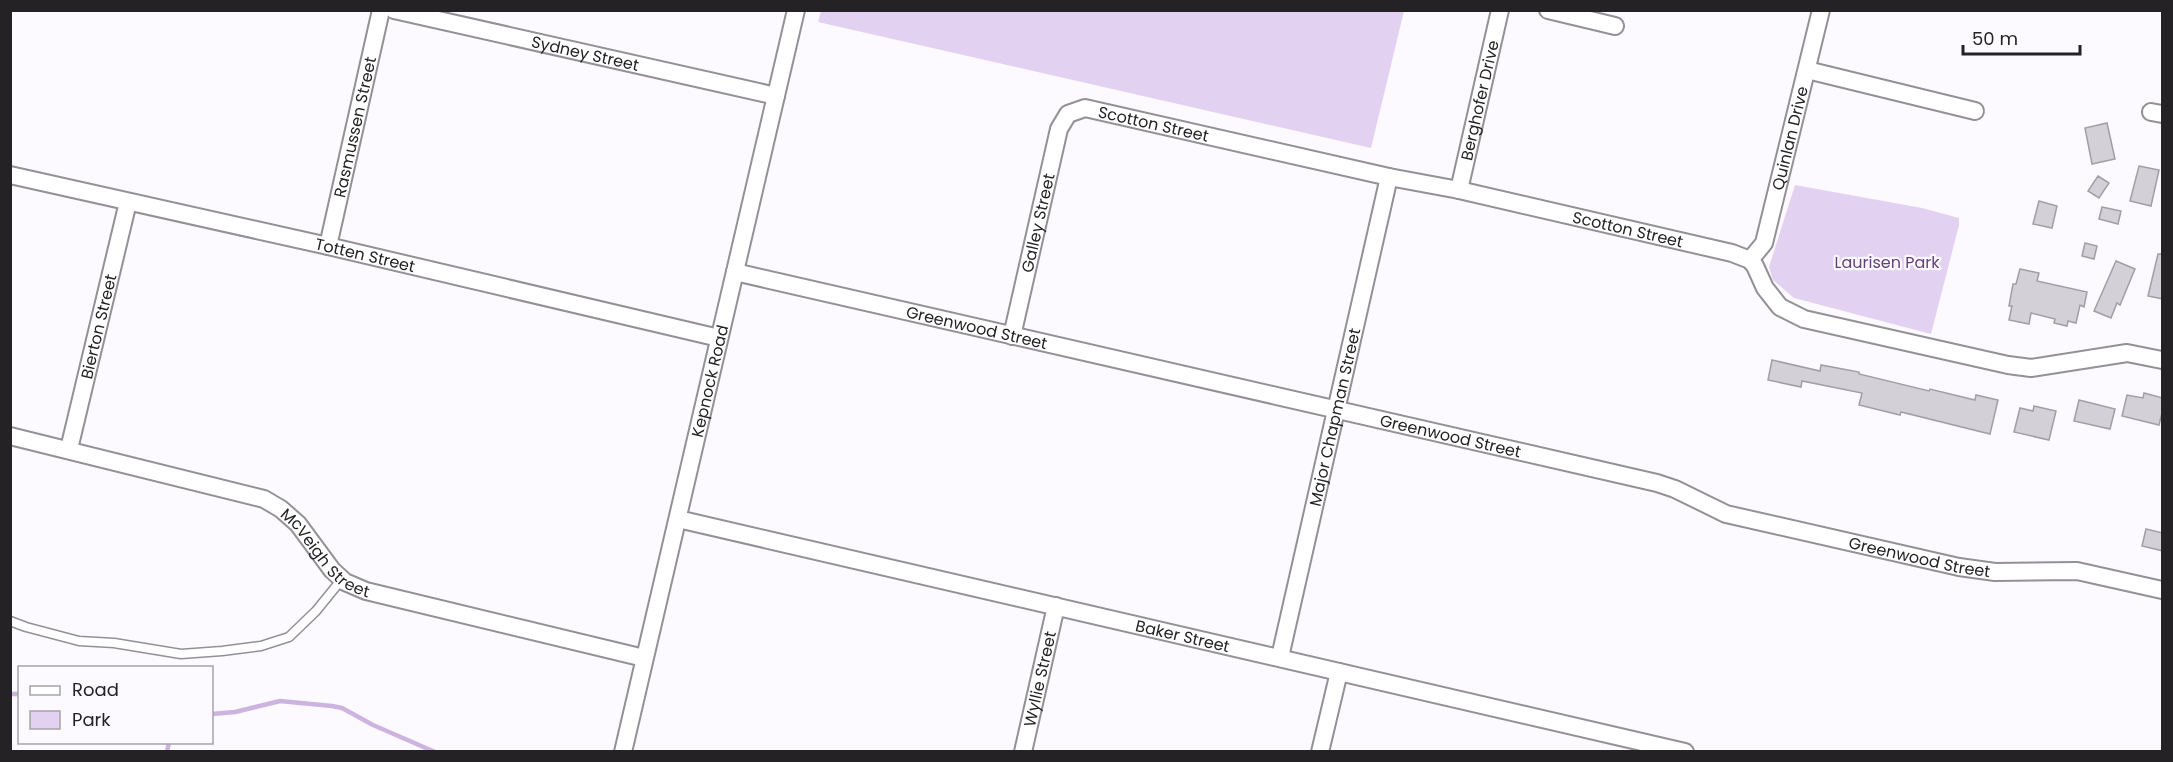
<svg xmlns="http://www.w3.org/2000/svg" width="2173" height="762" font-family="Poppins,sans-serif">
  <rect width="100%" height="100%" fill="#fcf9ff"/>
  <path fill="#e3d1f1" d="M821,11L1404,10V11L1371,148L818,22Z
    M1795,185L1922,208L1959,218V225L1931,334L1794,298L1773,280L1769,267Z"/>
  <g fill="none" stroke-linecap="round" stroke-linejoin="round">
    <path stroke="#cdb3df" stroke-width="4.5" d="M10,694H20
      M212,714L235,712L280,701L332,706L342,708L373,725L435,752
      M167,752L169,742"/>
  </g>
  <path fill="#d4d0d7" stroke="#a29ea5" stroke-width="1.5" d="M2107,123L2115,159L2092,164L2085,128Z
    M2139,166L2159,170L2151,206L2130,201Z
    M2098,176L2109,183L2099,198L2088,191Z
    M2039,201L2057,206L2052,228L2033,224Z
    M2102,207L2121,211L2118,224L2099,219Z
    M2085,243L2097,246L2094,259L2082,256Z
    M2158,254H2163V299L2148,296Z
    M2116,261L2135,269L2120,305L2117,303L2111,318L2094,311Z
    M2020,269L2039,273L2037,281L2087,292L2084,307L2080,305L2076,323L2068,321L2067,326L2054,323L2055,319L2031,313L2029,324L2009,320L2012,306H2009L2013,284H2016Z
    M1772,360L1820,371L1821,365L1859,372V374L1929,391L1930,389L1975,400L1976,395L1998,400L1990,434L1901,412L1900,415L1859,405L1862,393L1802,381L1801,387L1768,380Z
    M2144,393L2163,398V409L2159,425L2122,416L2127,395L2143,398Z
    M2079,400L2115,409L2110,429L2074,421Z
    M2034,406L2056,411L2049,440L2014,432L2020,408L2033,411Z
    M2146,529L2163,533V551L2142,546Z"/>
  <g fill="none" stroke-linecap="round" stroke-linejoin="round">
    <g stroke="#949097" stroke-width="11">
      <path id="service" d="M10,621L26,627L79,641L114,643L181,654L222,651L261,646L289,637L316,611L342,579"/>
    </g>
    <g stroke="#949097" stroke-width="20">
      <g id="minor">
        <path id="s1" d="M394,10L776,96"/>
        <path d="M1548,10L1615,26"/>
        <path d="M1807,70L1975,111"/>
        <path d="M2151,112L2162,114"/>
        <path id="s2" d="M10,175L328,246L719,338"/>
        <path id="s3" d="M1459,190L1500,10"/>
        <path id="s4" d="M328,246L381,10"/>
        <path id="s5" d="M1750,260L1764,243L1821,10"/>
        <path id="s6" d="M735,272L1657,483L1675,489L1726,514L1959,567L1995,572L2077,571L2162,590"/>
        <path id="s7" d="M1012,336L1059,129L1068,114L1085,108L1389,177L1459,190L1732,253L1750,260L1755,266L1765,288L1780,307L1804,319L2008,365L2031,368L2127,353L2162,360"/>
        <path id="s8" d="M10,436L264,499L281,509L298,524L332,570L345,582L366,591L644,658"/>
        <path id="s9" d="M69,449L128,202"/>
        <path id="s10" d="M678,519L1685,752"/>
        <path id="s11" d="M1280,657L1389,177"/>
        <path id="s12" d="M623,752L796,10"/>
        <path id="s13" d="M1023,752L1056,606"/>
        <path d="M1320,752L1339,672"/>
      </g>
    </g>
    <use href="#service" stroke="#fff" stroke-width="8"/>
    <use href="#minor" stroke="#fff" stroke-width="16"/>
  </g>
  <g text-anchor="middle" stroke-width="4.5" stroke-linejoin="round" paint-order="stroke">
    <g font-size="16" fill="#242225" stroke="#fcf9ff">
      <text dy="6" stroke="none"><textPath href="#s1" startOffset="196">Sydney Street</textPath></text>
      <text dy="6" stroke="none"><textPath href="#s3" startOffset="92">Berghofer Drive</textPath></text>
      <text dy="6" stroke="none"><textPath href="#s7" startOffset="318">Scotton Street</textPath></text>
      <text dy="6" stroke="none"><textPath href="#s4" startOffset="122">Rasmussen Street</textPath></text>
      <text dy="6" stroke="none"><textPath href="#s5" startOffset="130">Quinlan Drive</textPath></text>
      <text dy="6" stroke="none"><textPath href="#s7" startOffset="116">Galley Street</textPath></text>
      <text dy="6" stroke="none"><textPath href="#s7" startOffset="804">Scotton Street</textPath></text>
      <text dy="6" stroke="none"><textPath href="#s2" startOffset="364">Totten Street</textPath></text>
      <text dy="6" stroke="none"><textPath href="#s9" startOffset="126">Bierton Street</textPath></text>
      <text dy="6" stroke="none"><textPath href="#s6" startOffset="248">Greenwood Street</textPath></text>
      <text dy="6" stroke="none"><textPath href="#s12" startOffset="381">Kepnock Road</textPath></text>
      <text dy="6" stroke="none"><textPath href="#s11" startOffset="246">Major Chapman Street</textPath></text>
      <text dy="6" stroke="none"><textPath href="#s6" startOffset="734">Greenwood Street</textPath></text>
      <text dy="6" stroke="none"><textPath href="#s8" startOffset="345">McVeigh Street</textPath></text>
      <text dy="6" stroke="none"><textPath href="#s6" startOffset="1220">Greenwood Street</textPath></text>
      <text dy="6" stroke="none"><textPath href="#s10" startOffset="518">Baker Street</textPath></text>
      <text dy="6" stroke="none"><textPath href="#s13" startOffset="75">Wyllie Street</textPath></text>
    </g>
    <g font-size="16" fill="#634179" stroke="#fcf9ff">
      <text x="1887" y="268">Laurisen Park</text>
    </g>
  </g>
  <rect width="2173" height="762" fill="none" stroke="#242225" stroke-width="24"/>
  <rect x="18" y="666" width="195" height="78" fill="#fcf9ff" stroke="#a6a3a8" stroke-width="1.5"/>
  <rect x="30" y="686" width="30" height="9" fill="#ffffff" stroke="#a6a3a8" stroke-width="1.5"/>
  <text x="72" y="696" font-size="18" fill="#242225">Road</text>
  <rect x="30" y="711" width="30" height="18" fill="#e3d1f1" stroke="#a6a3a8" stroke-width="1.5"/>
  <text x="72" y="726" font-size="18" fill="#242225">Park</text>
  <path d="M1963 45v9h117v-9" fill="none" stroke="#242225" stroke-width="3"/>
  <text x="1972" y="45" font-size="18" fill="#242225" stroke="#fcf9ff" stroke-width="4.5" paint-order="stroke">50 m</text>
</svg>
